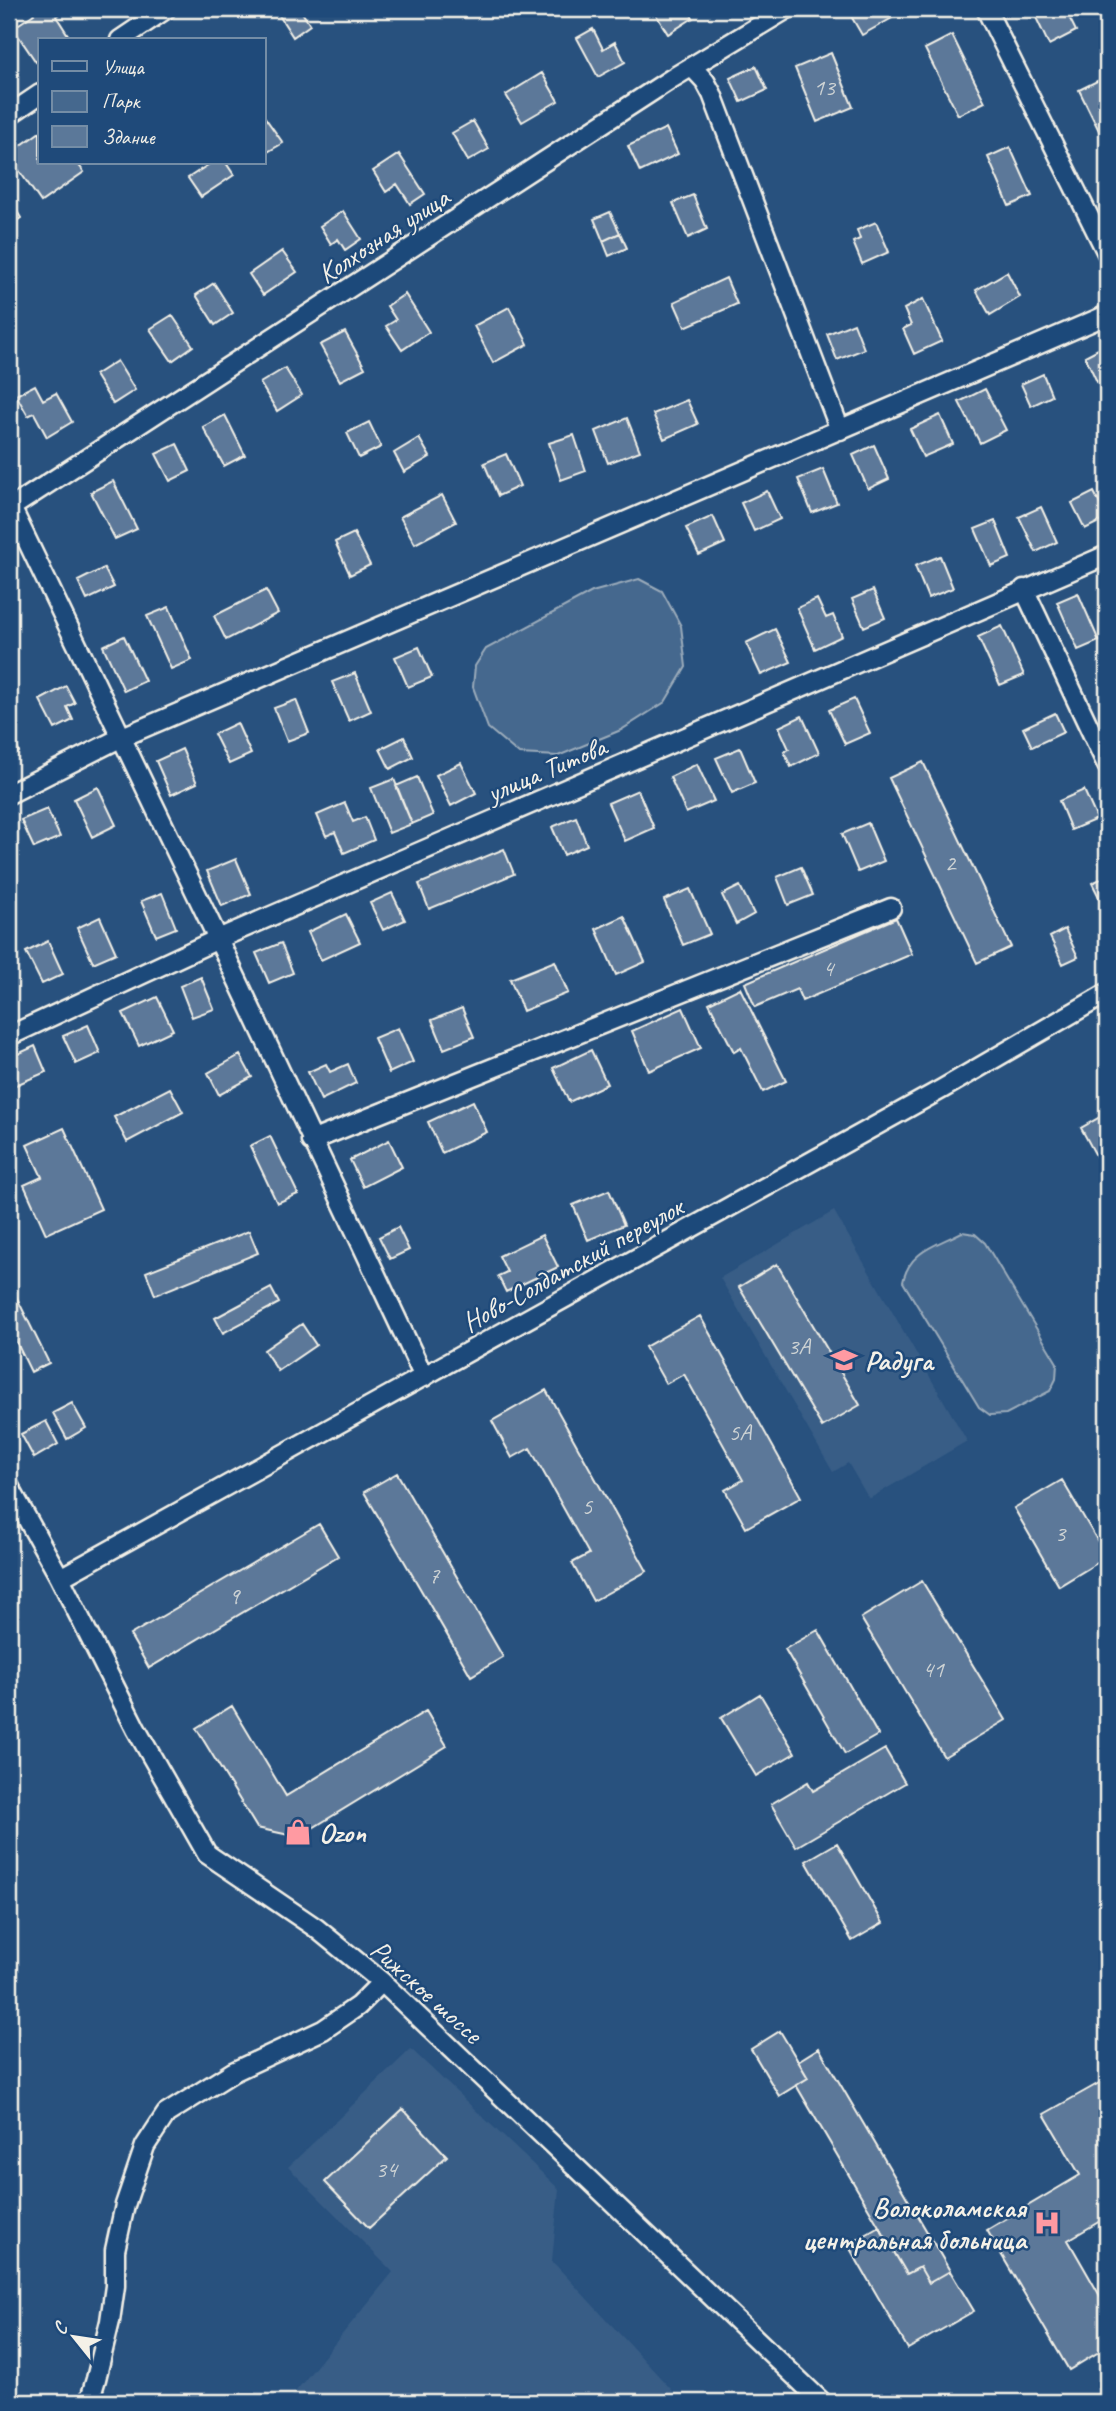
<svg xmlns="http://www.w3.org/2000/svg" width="1116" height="2411" font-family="Caveat,sans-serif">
  <rect width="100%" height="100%" fill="#28517e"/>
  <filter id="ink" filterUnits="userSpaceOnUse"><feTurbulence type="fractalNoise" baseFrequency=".0143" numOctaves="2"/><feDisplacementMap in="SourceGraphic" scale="14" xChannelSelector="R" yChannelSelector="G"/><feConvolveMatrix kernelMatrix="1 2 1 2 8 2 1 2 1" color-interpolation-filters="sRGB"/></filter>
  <g filter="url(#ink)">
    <path fill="#375d86" d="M834,1211L967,1441L869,1499L848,1463L833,1472L720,1278Z
      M411,2049L559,2189L552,2261L683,2402H287L393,2272L288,2167Z"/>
    <path fill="#45688e" stroke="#9cacbb" stroke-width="2" d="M639,579L662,591L681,626L686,667L665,702L621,730L558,756L519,754L488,728L473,687L475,666L486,649L592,592Z
      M962,1232L975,1234L985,1243L1057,1363L1056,1379L1050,1391L1006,1414L990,1415L979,1407L903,1282C909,1251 935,1246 962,1232Z"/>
    <path fill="#5b7899" stroke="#f4f1e8" stroke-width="2" d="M31,9H67L56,16L70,38L67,40H40V59L36,62L13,28L34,14Z
      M275,9H300L310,25L293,37Z
      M655,9H688L693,18L668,34L653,10Z
      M852,9H908L862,35L848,11Z
      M1032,9H1065L1076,31L1049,45Z
      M593,29L603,49L615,42L625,62L598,77L577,38Z
      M952,35L985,102L958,115L925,49Z
      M831,53L853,107L817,122L795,68Z
      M756,66L767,90L741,102L730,78Z
      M542,73L558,101L522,122L506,95Z
      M1107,76V147L1079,90Z
      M264,116L283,143L264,154Z
      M473,121L489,149L468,161L452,133Z
      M666,128L678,154L640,172L628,146Z
      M40,132V163H77L84,172L41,202L9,156V154Z
      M1010,147L1032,196L1009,206L988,157Z
      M399,154L425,194L410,204L397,184L386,192L373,171Z
      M211,163H226L234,175L201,197L188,178Z
      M9,185L16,196L10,200L21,218L9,226Z
      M693,195L707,229L688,238L673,203Z
      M343,211L361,239L345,250L338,239L331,244L320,226Z
      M610,212L620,233L603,241L594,219Z
      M876,222L889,252L862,264L853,242L860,239L857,230Z
      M620,233L627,248L609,256L603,241Z
      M282,251L297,272L263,295L249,274Z
      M1007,272L1020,297L990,315L976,290Z
      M726,278L737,304L685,327L674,302Z
      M214,283L233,313L215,325L196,295Z
      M405,294L429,332L402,350L386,326L396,320L387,306Z
      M923,299L942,341L914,354L903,329L911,325L904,309Z
      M509,307L528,344L493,363L474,326Z
      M172,315L193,346L172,361L150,329Z
      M854,323L864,349L837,360L827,334Z
      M345,332L365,368L340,381L320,345Z
      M1104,346L1107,354V377L1097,382L1085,356Z
      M117,361L135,390L113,404L95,375Z
      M285,368L302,395L277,411L260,383Z
      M1043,374L1052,396L1031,406L1021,384Z
      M35,385L43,400L56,393L72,422L47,437L34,413L28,416L16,395Z
      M985,389L1006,430L980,443L959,402Z
      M687,400L698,424L664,439L653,414Z
      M225,415L245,455L224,466L203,427Z
      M940,415L953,444L923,457L910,429Z
      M627,418L640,451L608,463L596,431Z
      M369,422L381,447L359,458L347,433Z
      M574,435L586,471L561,480L549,443Z
      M419,438L430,457L404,472L394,453Z
      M177,444L190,471L170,481L156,454Z
      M874,445L889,479L868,489L853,455Z
      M506,454L520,486L498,496L484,463Z
      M823,469L837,503L812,513L798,479Z
      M113,481L137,529L115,539L91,492Z
      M767,491L780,519L754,531L741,503Z
      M1094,492L1107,518L1085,529L1072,503Z
      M442,495L456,522L415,544L400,517Z
      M1041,507L1057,542L1036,552L1019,517Z
      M713,516L725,543L699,555L686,528Z
      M995,521L1010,558L991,566L975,529Z
      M354,533L370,565L350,575L335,542Z
      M940,556L953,588L928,598L915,566Z
      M104,568L114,587L87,600L78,581Z
      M266,590L278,613L226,640L214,616Z
      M873,590L885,618L864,627L852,599Z
      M1078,593L1099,641L1078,650L1057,602Z
      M817,599L826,618L833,615L842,636L815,649L797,608Z
      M169,607L192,660L171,669L147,616Z
      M1002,626L1024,675L1000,685L978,637Z
      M775,629L791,662L761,675L746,643Z
      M124,636L145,681L124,691L103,646Z
      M419,647L432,677L408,687L395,657Z
      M355,673L371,711L349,721L332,682Z
      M66,686L75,703L67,707L73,720L55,729L40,700Z
      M854,699L870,733L845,744L829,710Z
      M296,700L309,733L287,741L274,708Z
      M1055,713L1064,732L1032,747L1023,728Z
      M802,716L819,753L791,767L784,752L789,749L779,727Z
      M237,723L251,754L229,764L214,734Z
      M9,728L19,752L9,756Z
      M404,737L413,757L390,769L380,749Z
      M740,748L755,783L732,793L716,758Z
      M182,749L197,783L171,795L156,761Z
      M923,762L1011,947L977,963L889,778Z
      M461,763L476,793L451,806L436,775Z
      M697,764L714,801L686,813L670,777Z
      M417,777L433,815L412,824L396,786Z
      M394,779L412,824L389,833L371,788Z
      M98,787L116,825L92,837L74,799Z
      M638,790L654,828L625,841L608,803Z
      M1084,790L1097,819L1071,830L1059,801Z
      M345,803L353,822L365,817L374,840L344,853L335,832L326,836L317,815Z
      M47,809L60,837L34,848L21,820Z
      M576,817L587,845L564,855L552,827Z
      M868,823L884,861L858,872L842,834Z
      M504,849L514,874L429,909L419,884Z
      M236,859L251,894L222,906L207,871Z
      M801,867L813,895L788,905L777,877Z
      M1107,876V906L1104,907L1092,883Z
      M740,886L754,914L736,924L722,895Z
      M690,889L710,934L683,945L664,900Z
      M162,893L176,928L156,936L141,901Z
      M392,893L405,920L383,930L370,903Z
      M346,914L360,942L321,960L308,932Z
      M624,916L645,962L616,975L596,929Z
      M100,917L116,953L93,963L77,928Z
      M896,918L912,954L802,1001L797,989L755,1007L745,983Z
      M1065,929L1078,957L1063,964L1050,937Z
      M48,941L63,974L42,984L26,952Z
      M281,943L293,973L269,983L256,953Z
      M555,961L568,993L523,1011L510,979Z
      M201,977L214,1009L192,1017L180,986Z
      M740,988L786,1081L763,1092L741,1048L734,1052L709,1003Z
      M157,997L173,1030L139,1046L123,1013Z
      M462,1008L474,1037L444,1049L432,1020Z
      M683,1008L701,1048L649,1071L632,1031Z
      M88,1025L100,1053L76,1064L63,1036Z
      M398,1028L413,1062L389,1073L374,1038Z
      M35,1046L46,1072L9,1088V1058Z
      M591,1050L607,1084L569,1102L553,1068Z
      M240,1055L252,1077L219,1095L208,1073Z
      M326,1064L330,1072L348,1064L356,1083L321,1100L308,1072Z
      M170,1088L183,1112L127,1142L114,1117Z
      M473,1101L487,1132L442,1153L428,1122Z
      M1107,1113V1176L1081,1128Z
      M64,1128L101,1209L46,1234L24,1185L42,1177L27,1145Z
      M270,1136L298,1194L277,1203L250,1146Z
      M389,1140L402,1167L363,1187L350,1160Z
      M609,1190L624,1225L588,1240L573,1205Z
      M398,1227L409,1250L390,1259L379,1237Z
      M249,1231L258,1253L155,1295L146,1272Z
      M542,1235L558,1267L506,1292L498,1276L507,1272L499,1256Z
      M777,1264L860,1405L822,1427L739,1287Z
      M9,1282L49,1363L31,1372L9,1327Z
      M271,1288L279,1303L223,1333L215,1318Z
      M700,1316L801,1497L746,1528L725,1490L743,1480L684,1374L666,1384L645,1347Z
      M302,1324L316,1345L278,1371L264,1350Z
      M546,1390L647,1571L593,1601L572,1563L589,1554L530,1448L512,1458L492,1421Z
      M72,1403L86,1428L67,1439L53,1413Z
      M46,1421L58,1444L34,1458L21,1434Z
      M397,1473L503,1657L471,1676L364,1492Z
      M1062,1480L1107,1557L1059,1586L1014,1508Z
      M319,1524L338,1556L149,1668L130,1635Z
      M922,1581L1006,1720L944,1757L861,1618Z
      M818,1630L878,1735L845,1754L785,1649Z
      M760,1694L795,1753L756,1776L721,1718Z
      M232,1706L286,1796L426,1711L447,1746L298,1837L257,1828L196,1728Z
      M885,1749L905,1783L796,1847L771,1804L808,1782L813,1791Z
      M837,1843L883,1923L852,1941L806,1861Z
      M780,2031L808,2078L779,2096L751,2049Z
      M819,2048L950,2271L929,2283L920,2267L907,2274L796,2085L808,2078L798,2061Z
      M1101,2082L1107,2093V2217L1068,2240L1107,2308V2347L1069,2370L987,2230L1080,2175L1044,2114Z
      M403,2109L447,2156L369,2228L325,2182Z
      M879,2227L907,2274L920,2267L929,2283L950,2271L974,2311L908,2349L848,2245Z"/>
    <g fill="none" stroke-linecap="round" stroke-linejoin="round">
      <g stroke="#f4f1e8" stroke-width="23">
        <path id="street" d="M986,9L1107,253
          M120,40L166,9
          M692,67L705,81L712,94L840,430
          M9,115L40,94
          M11,507L218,939L424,1377
          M9,509L671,79L787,9
          M1024,589L1107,765
          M9,794L120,738L1107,315
          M9,1036L218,939L1107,555
          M311,1141L891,908
          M9,1486L60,1578L136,1729L207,1854L316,1928L382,1982L822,2402
          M60,1578L942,1089L1107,993
          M89,2402L96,2379L110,2321L115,2286V2250L125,2205L145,2146L166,2114L233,2072L323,2030L358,2006L382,1982"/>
      </g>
      <use href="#street" stroke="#1f4a7a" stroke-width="18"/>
    </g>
  </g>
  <defs>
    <g id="school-bare" transform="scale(2.1)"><path d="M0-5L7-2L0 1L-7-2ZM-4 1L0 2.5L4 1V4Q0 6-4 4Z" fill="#ff9aa2" stroke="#1f4a7a" stroke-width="2.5" paint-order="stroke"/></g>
    <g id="shop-bare" transform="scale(2.1)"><path d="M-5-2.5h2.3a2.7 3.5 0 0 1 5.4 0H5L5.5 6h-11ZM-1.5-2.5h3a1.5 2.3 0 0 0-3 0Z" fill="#ff9aa2" stroke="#1f4a7a" stroke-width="2.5" paint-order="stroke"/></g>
    <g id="hospital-bare" transform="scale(2.1)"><path d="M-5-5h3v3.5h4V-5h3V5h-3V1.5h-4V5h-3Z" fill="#ff9aa2" stroke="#1f4a7a" stroke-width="2.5" paint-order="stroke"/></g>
  </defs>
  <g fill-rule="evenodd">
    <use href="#school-bare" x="844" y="1360"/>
    <use href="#shop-bare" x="298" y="1832"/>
    <use href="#hospital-bare" x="1047" y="2223"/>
  </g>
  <g text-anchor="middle" stroke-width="5" stroke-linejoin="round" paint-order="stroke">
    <g font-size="24" fill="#ced3d4">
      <text x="824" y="95">13</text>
      <text x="950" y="871">2</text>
      <text x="828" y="976">4</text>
      <text x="799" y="1354">3А</text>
      <text x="740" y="1440">5А</text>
      <text x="587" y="1514">5</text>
      <text x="1060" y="1541">3</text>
      <text x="434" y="1583">7</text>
      <text x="234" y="1604">9</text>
      <text x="933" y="1677">41</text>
      <text x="386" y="2177">34</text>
    </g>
    <g font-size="28" fill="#f4f1e8" stroke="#1f4a7a">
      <text transform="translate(383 235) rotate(-33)" y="10">Колхозная улица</text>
      <text transform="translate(546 769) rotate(-23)" y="10">улица Титова</text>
      <text transform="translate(572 1264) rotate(-29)" y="10">Ново-Солдатский переулок</text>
      <text transform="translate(427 1991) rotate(42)" y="10">Рижское шоссе</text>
    </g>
    <g font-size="28" font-weight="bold" fill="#f4f1e8" stroke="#1f4a7a" text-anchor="start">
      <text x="865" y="1370">Радуга</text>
      <text x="319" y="1842">Ozon</text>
      <text x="1026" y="2217" text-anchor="end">Волоколамская<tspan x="1026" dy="32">центральная больница</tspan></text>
    </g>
  </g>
  <rect width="1116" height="2411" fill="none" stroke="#1f4a7a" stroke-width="35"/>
  <rect x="18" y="18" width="1081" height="2376" fill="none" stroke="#f4f1e8" stroke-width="2.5" filter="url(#ink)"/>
  <rect x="38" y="38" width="228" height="126" fill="#1f4a7a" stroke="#748da6" stroke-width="2"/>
  <rect x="52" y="61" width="35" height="10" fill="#1f4a7a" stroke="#748da6" stroke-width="2"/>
  <text x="102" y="74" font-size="21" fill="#f4f1e8">Улица</text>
  <rect x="52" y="91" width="35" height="21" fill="#45688e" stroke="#748da6" stroke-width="2"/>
  <text x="102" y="108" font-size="21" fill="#f4f1e8">Парк</text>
  <rect x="52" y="126" width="35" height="21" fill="#5b7899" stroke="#748da6" stroke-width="2"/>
  <text x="102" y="144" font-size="21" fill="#f4f1e8">Здание</text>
  <g transform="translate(74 2337) rotate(300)" stroke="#1f4a7a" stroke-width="5" paint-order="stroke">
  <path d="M0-5L12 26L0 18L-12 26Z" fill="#f4f1e8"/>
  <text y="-10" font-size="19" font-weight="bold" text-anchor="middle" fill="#f4f1e8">С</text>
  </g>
</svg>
